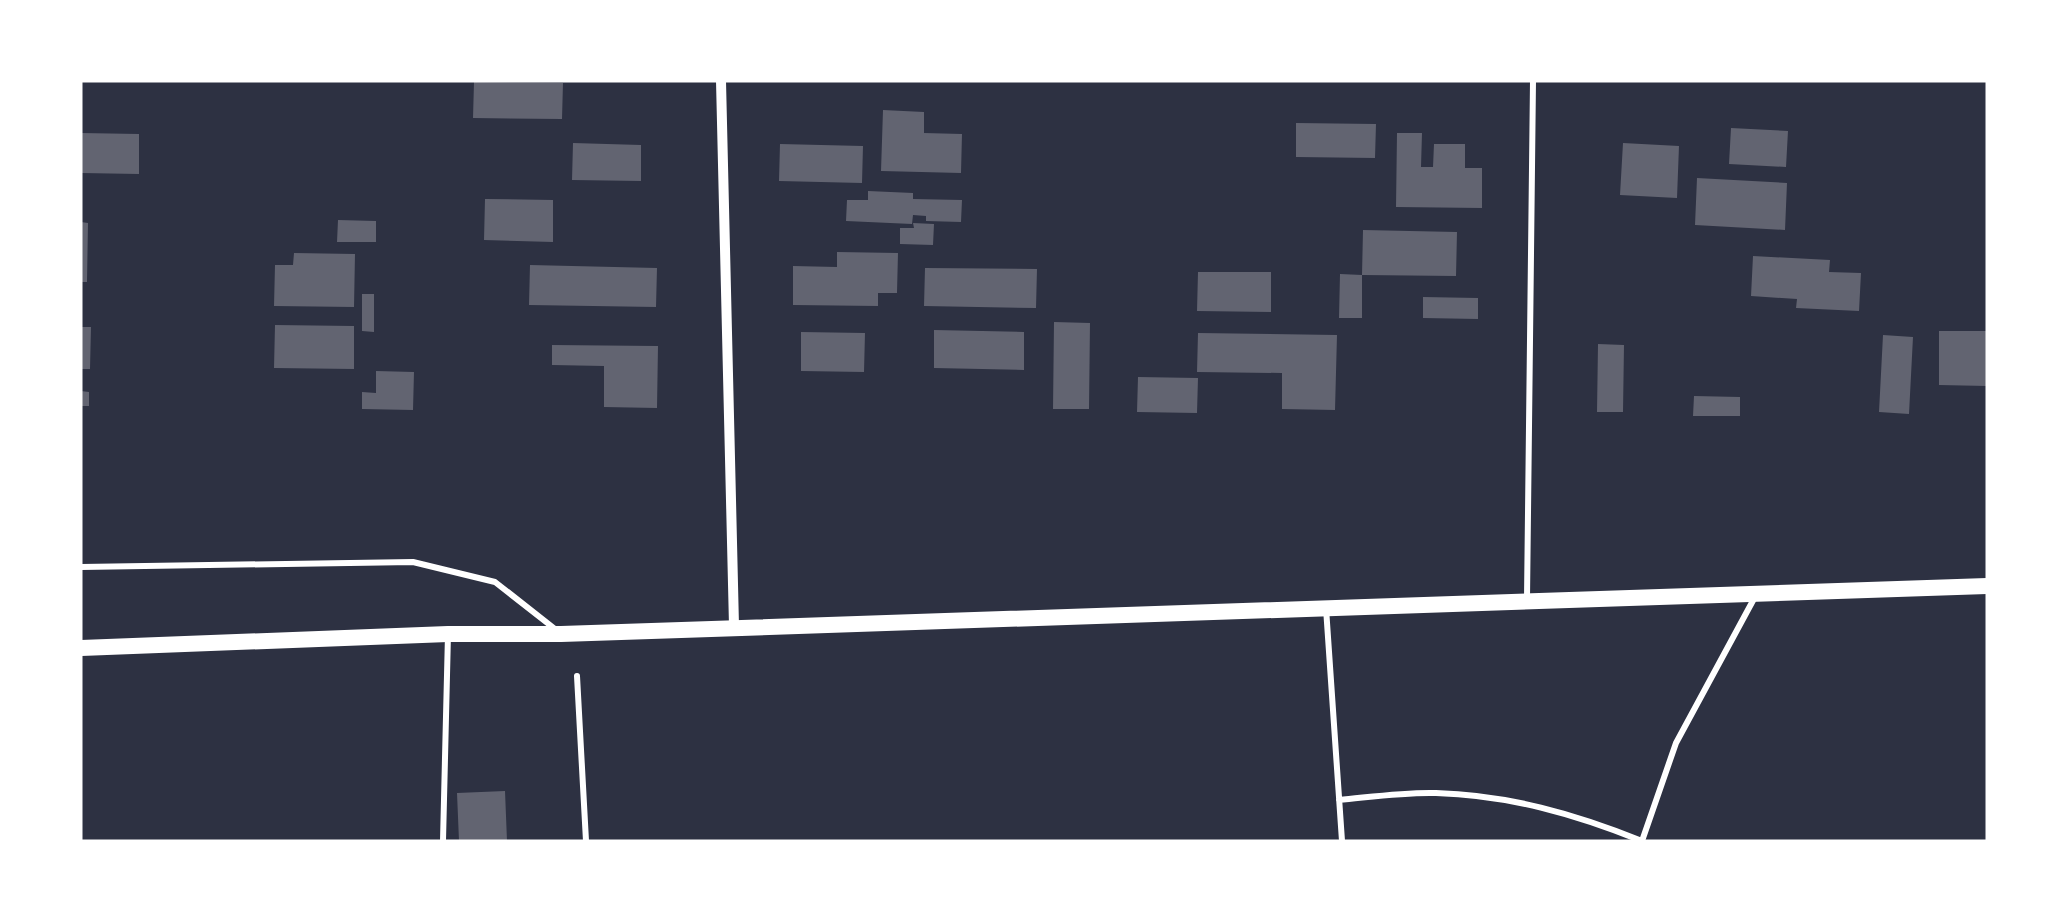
<svg xmlns="http://www.w3.org/2000/svg" width="2068" height="922" font-family="'Sofia Sans Condensed',sans-serif">
  <rect width="100%" height="100%" fill="#2d3142"/>
  <path fill="#626471" d="M474,82L563,83L562,119L473,118Z
    M883,110L924,112V133L962,134L961,173L881,171Z
    M1296,123L1376,124L1375,158L1296,157Z
    M1731,128L1788,131L1786,167L1729,164Z
    M81,133L139,134V174L81,173Z
    M1397,133H1422L1421,167H1433L1434,144H1465V168H1482V208L1396,207Z
    M573,143L641,145V181L572,180Z
    M1623,143L1679,146L1677,198L1620,195Z
    M780,144L863,146L862,183L779,181Z
    M1697,178L1787,183L1785,230L1695,225Z
    M868,191L913,193V199L962,200L961,222L926,221V216L913,215L912,224L846,221L847,200H868Z
    M485,199L553,200V242L484,240Z
    M338,220L376,221V242H337Z
    M81,222L88,223L87,282H81Z
    M913,223L934,224L933,245L900,244V228H914Z
    M1363,230L1457,232L1456,276L1362,275Z
    M837,252L898,253L897,293H878V306L793,305V266L837,267Z
    M294,253L355,254L354,307L274,306L275,265H293Z
    M1753,256L1830,260L1829,272L1861,273L1859,311L1796,308L1797,299L1751,296Z
    M530,265L657,268L656,307L529,305Z
    M925,268L1037,269L1036,308L924,306Z
    M1198,272H1271V312L1197,311Z
    M1340,274L1362,275V318H1339Z
    M362,294H374V332L362,331Z
    M1423,297L1478,298V319L1423,318Z
    M1054,322L1090,323L1089,409H1053Z
    M275,325L354,326V369L274,368Z
    M81,327H91L90,369H81Z
    M934,330L1024,332V370L934,368Z
    M1939,331H1987V386L1939,385Z
    M801,332L865,333L864,372L801,371Z
    M1198,333L1337,335L1335,410L1282,409V373L1197,372Z
    M1883,335L1913,337L1909,414L1879,412Z
    M1598,344L1624,345L1623,412H1597Z
    M552,345L658,346L657,408L604,407V366L552,365Z
    M376,371L414,372L413,410L362,409V392L376,393Z
    M1138,377L1198,378L1197,413L1137,412Z
    M81,391L89,392V406H81Z
    M1694,396L1740,397V416H1693Z
    M505,791L507,841H459L457,793Z"/>
  <g fill="none" stroke-linecap="round" stroke-linejoin="round">
    <path stroke="#fff" stroke-width="6" d="M81,567L413,562L495,582L555,629
      M1527,599L1533,81
      M1326,608L1342,841
      M577,676L586,841
      M1339,800C1371,797 1404,792 1436,793C1508,795 1575,814 1642,841
      M443,841L448,634
      M1642,841L1676,743L1756,595"/>
    <path stroke="#fff" stroke-width="10" d="M721,81L734,626"/>
    <path stroke="#fff" stroke-width="16" d="M81,648L448,634H561L1987,586"/>
  </g>
  <rect width="2068" height="922" fill="none" stroke="#ffffff" stroke-width="165"/>
</svg>
